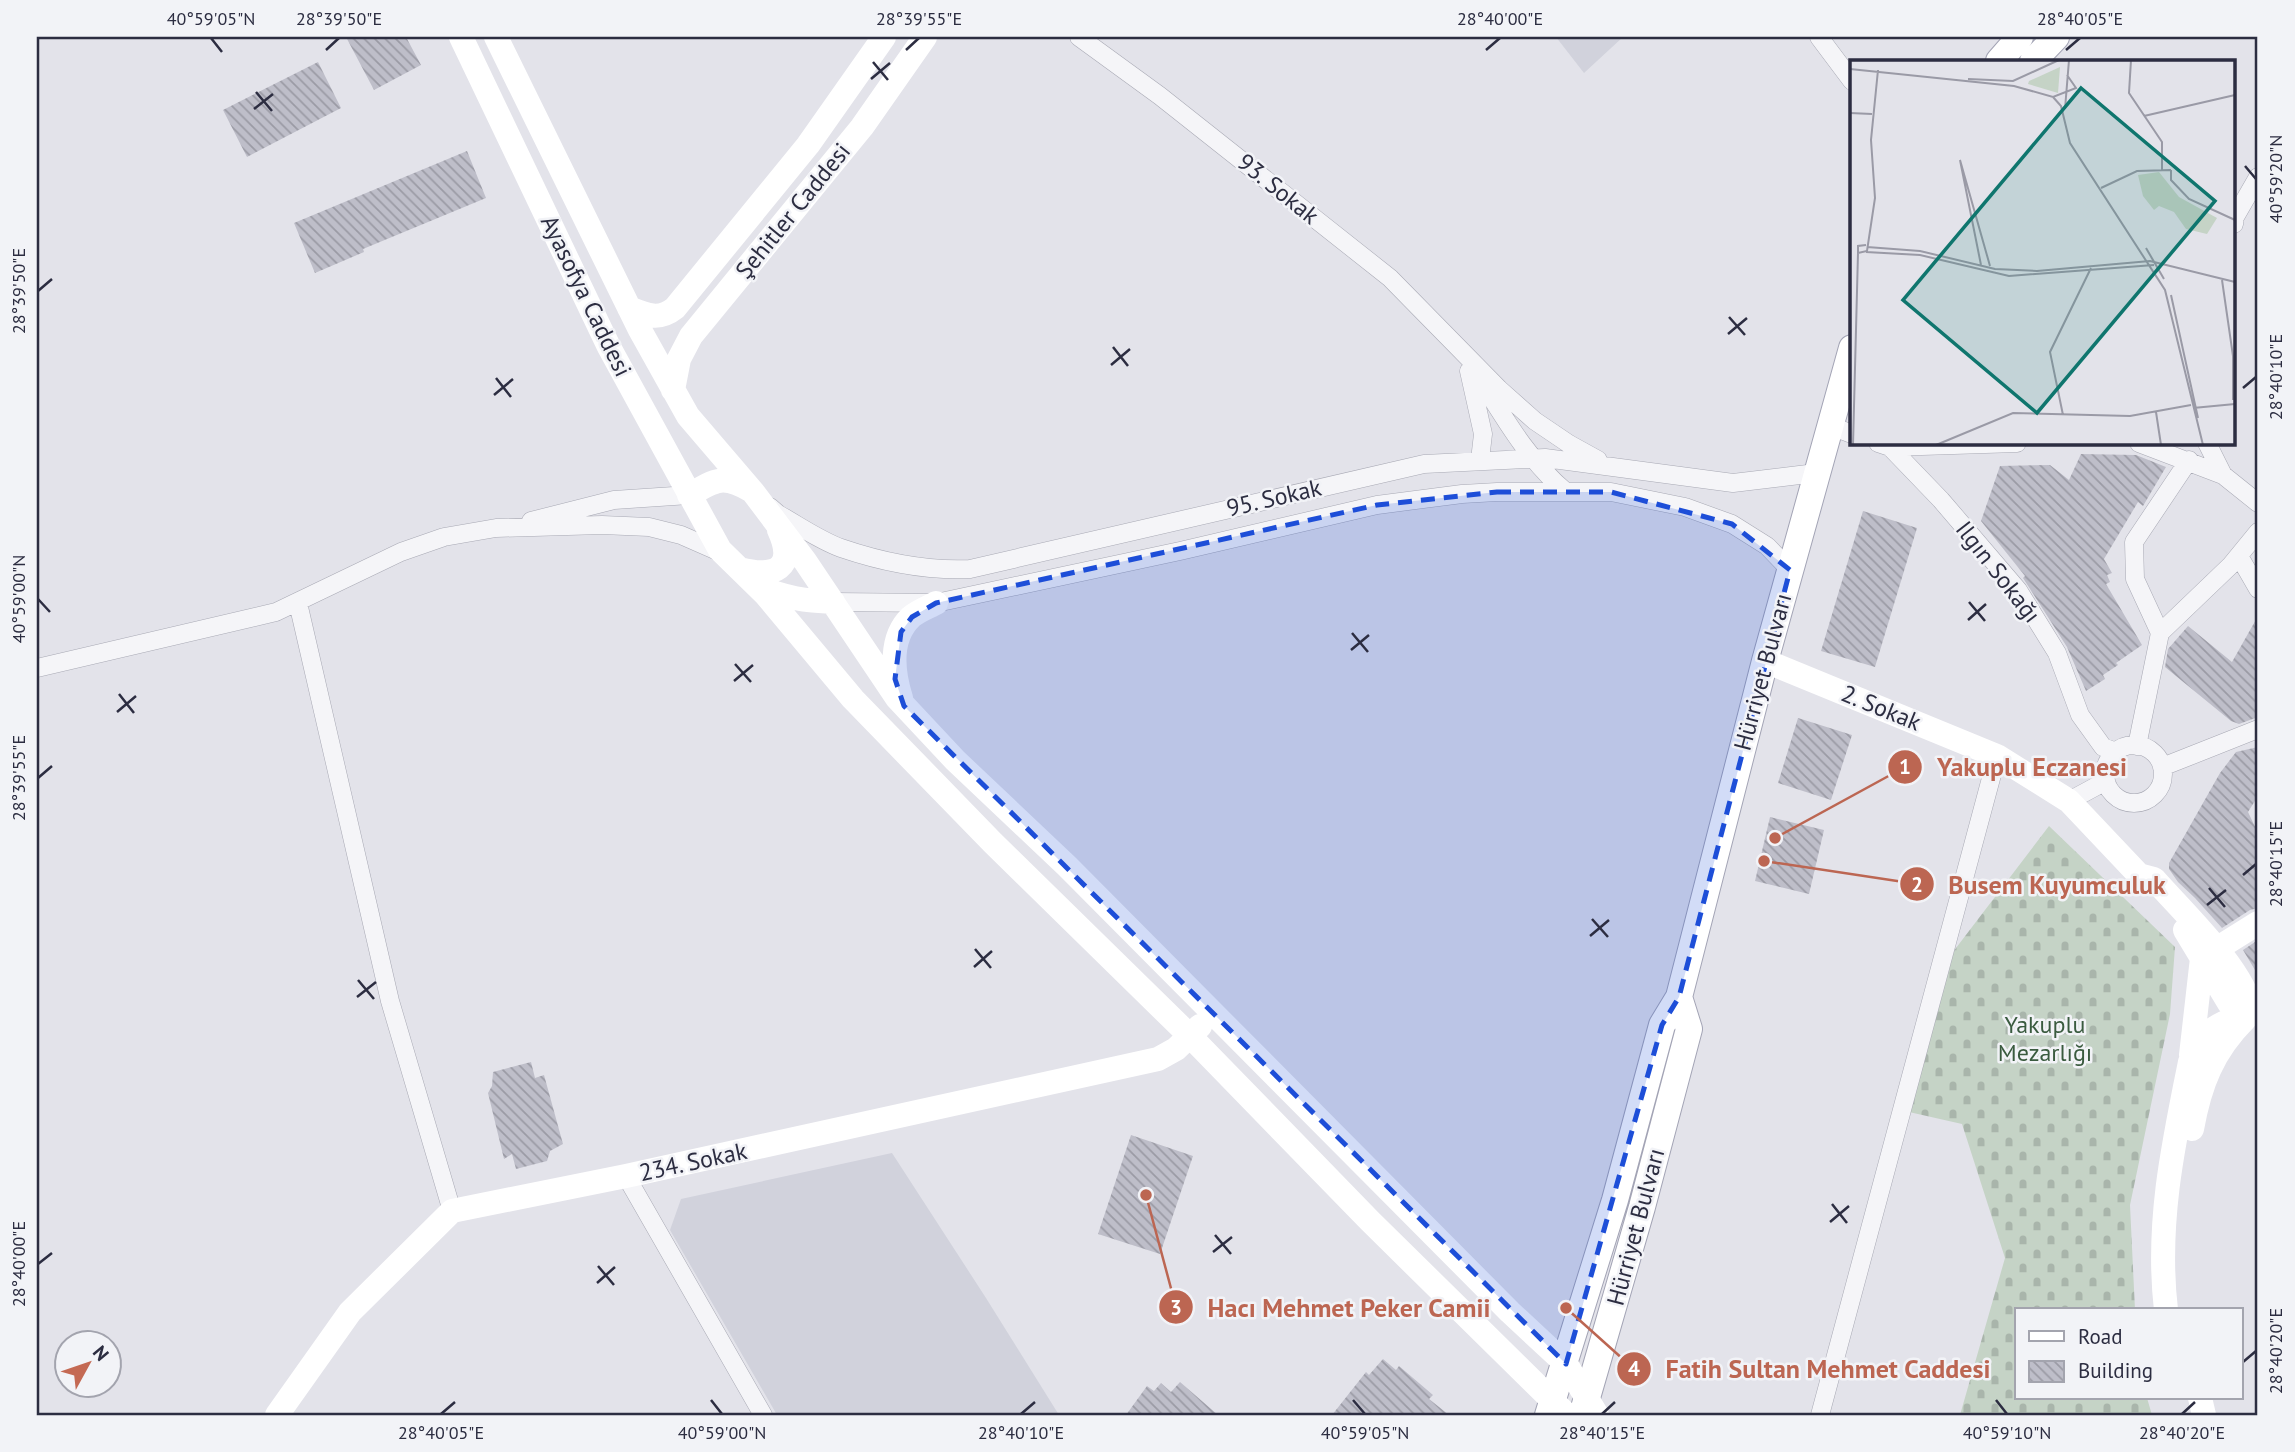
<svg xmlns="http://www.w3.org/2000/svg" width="2295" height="1452" font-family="'PT Sans',sans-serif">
  <defs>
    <pattern id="cemetery-stones" width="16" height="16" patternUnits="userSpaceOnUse" patternTransform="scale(1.75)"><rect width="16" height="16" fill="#c5d3c6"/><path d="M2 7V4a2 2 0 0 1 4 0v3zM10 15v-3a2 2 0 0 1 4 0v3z" fill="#a9b5ab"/></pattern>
    <pattern id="building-back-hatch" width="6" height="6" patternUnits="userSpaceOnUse" patternTransform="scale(1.75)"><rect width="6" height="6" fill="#bebec9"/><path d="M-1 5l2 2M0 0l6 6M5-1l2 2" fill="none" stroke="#9b9ba5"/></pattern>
  </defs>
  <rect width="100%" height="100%" fill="#e3e3ea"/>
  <path fill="#d1d2dc" d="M1556,37H1623L1584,73Z
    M892,1153L986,1298L1059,1415H777L670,1230L681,1199Z"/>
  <path fill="url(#cemetery-stones)" d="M2049,826L2175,947L2170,1014L2130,1205L2135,1310H2017V1398H2147L2152,1415H1960L2005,1258L1962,1124L1909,1112L1940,969Z"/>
  <path fill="url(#building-back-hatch)" d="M346,37H406L421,65L374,90Z
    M318,62L341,108L247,157L223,110Z
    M467,151L486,198L363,249L364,252L315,273L294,223Z
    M2081,454L2136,455L2166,467L2143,506L2138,502L2104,559L2112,573L2107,575L2110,582L2106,584L2142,645L2116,663L2118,665L2103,675L2105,679L2086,691L2067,647L2023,578L2025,576L1981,521L2000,466L2050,465L2069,480Z
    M1863,511L1917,528L1875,667L1821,651Z
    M2258,616V717L2239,724L2231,721L2165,667L2168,649L2188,626L2232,662Z
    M1798,718L1852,735L1831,800L1778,783Z
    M2258,747V796L2248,812L2258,833V908L2250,910L2222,928L2195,898L2178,882L2169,869V863L2220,773L2236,752Z
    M1770,817L1824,830L1809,894L1755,881Z
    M2258,940V975L2243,950Z
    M531,1062L535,1078L544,1075L563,1144L550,1151L547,1161L516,1169L512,1154L504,1159L488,1093L492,1086L493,1072Z
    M1131,1135L1193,1156L1160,1254L1098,1234Z
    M1383,1359L1396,1370L1399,1366L1433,1395L1429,1399L1449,1415H1332L1366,1372L1369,1375Z
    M1180,1382L1218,1415H1126L1147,1386L1154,1391L1161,1383L1171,1392Z"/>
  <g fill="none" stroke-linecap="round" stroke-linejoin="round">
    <g stroke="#a8a9b4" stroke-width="19">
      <path id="street" d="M1079,37L1160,96L1390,278L1499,389L1535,421L1569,444L1598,460
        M1819,37L1852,81
        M2234,224L2235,217L2258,177
        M1469,371L1483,434L1480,460
        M1481,381C1506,421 1530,462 1566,492
        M1831,426L1852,434
        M1878,443L1890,447L1941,500L2018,590L2057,653L2080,715L2103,747L2116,752
        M2139,443L2223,475L2258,503
        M2207,443L2223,475
        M1890,447L2017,443
        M770,507L778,514C798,525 819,540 841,548C882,562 927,571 970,569L1424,464L1545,458L1733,483L1816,473
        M531,521L614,500L689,495
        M2239,556L2258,589
        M833,602L936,603L1180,551L1377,505L1462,494L1497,492H1611L1685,507L1732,524L1767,546L1790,570
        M298,603L390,1001L452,1211
        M2160,633L2231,565L2258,532
        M37,668L276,612L401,552L444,537L496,528L602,525L649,527L681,535L722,553
        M2105 774a29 29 0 1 1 58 0a29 29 0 1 1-58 0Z
        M2137,746L2160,633L2135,579L2134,542L2189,460
        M2162,767L2258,729
        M2069,801L2106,781
        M626,1176L763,1415
        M1820,1415L1997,756"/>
    </g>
    <g stroke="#a3a4b5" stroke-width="28">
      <path id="primary" d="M1999,61L2020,37
        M2033,61L2056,37
        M1548,1415L1615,1200L1662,1025L1679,997L1765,661L1852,348
        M1582,1415L1642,1207L1689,1029L1679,997"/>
    </g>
    <use href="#street" stroke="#f5f5f8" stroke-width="18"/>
    <path stroke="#fff" stroke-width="24" d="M461,37L609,347L720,550L766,595L853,699L993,843L1190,1036L1370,1221L1567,1415
      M496,37L640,330L688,416L753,492L805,561L897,698L955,760L1067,866L1510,1312L1566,1364L1597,1415
      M629,308C646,315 659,321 675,308L808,145L884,37
      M673,390L679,359L691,336L862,127L925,37
      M689,495C715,480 723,474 750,490
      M740,569C774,578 797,569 779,530
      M760,587C784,598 807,601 833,602
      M1765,661L1997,756L2069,801L2139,875L2154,879C2183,912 2244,969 2252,1011
      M901,698C893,672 889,638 911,617C918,611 929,607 936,603
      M2185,930L2229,1003L2240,1011H2252
      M2202,958L2258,923
      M2191,1055L2202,958
      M2192,1129C2200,1084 2213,1051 2245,1019
      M2166,1310C2156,1225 2173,1145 2190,1062C2205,1026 2219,1025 2252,1011
      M2200,1398L2204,1415
      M277,1415L350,1312L452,1211L626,1176L1158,1059L1176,1049L1200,1026"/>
    <use href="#primary" stroke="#fff" stroke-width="26"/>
  </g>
  <path fill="#1d4ed8" fill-opacity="0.2" stroke="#1d4ed8" stroke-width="5" stroke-dasharray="14 9" stroke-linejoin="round" d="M1497,492H1611L1732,524L1790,570L1679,997L1662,1025L1566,1364L904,706L895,679L901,632L912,617L936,603L1377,505Z"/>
  <path fill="none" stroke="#2c2d41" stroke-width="2.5" d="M211,38L222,52M326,50L339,38M906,50L919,38M1486,50L1500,38M2066,50L2080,38M873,62L888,80M871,79L890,63M256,92L272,111M254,109L273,94M2245,166L2256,179M38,291L52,279M1729,317L1745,335M1728,334L1747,318M1113,347L1128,366M1111,365L1130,349M496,378L511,397M2243,388L2256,377M494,395L513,379M38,599L50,612M1969,602L1985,621M1968,620L1986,604M1352,633L1368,652M1351,650L1369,635M735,664L751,682M734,681L753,665M119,694L134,713M117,712L136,696M38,778L52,766M2243,875L2256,864M2209,888L2225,907M2207,905L2226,890M1592,919L1608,937M1590,936L1609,920M975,949L991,968M974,967L992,951M358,980L374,999M357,997L376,982M1832,1204L1847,1223M1830,1222L1849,1206M1215,1235L1231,1254M1213,1252L1232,1237M38,1264L52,1253M598,1266L614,1285M597,1283L615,1267M2243,1362L2256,1351M711,1400L722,1414M1353,1400L1365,1414M1996,1400L2007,1414M441,1414L455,1402M1021,1414L1035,1402M1602,1414L1615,1402M2182,1414L2195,1402"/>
  <g text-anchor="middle" stroke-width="5" stroke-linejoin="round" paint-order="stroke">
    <g font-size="24" fill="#2c2d41" stroke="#f2f3f7">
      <text transform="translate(1278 189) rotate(39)" y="8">93. Sokak</text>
      <text transform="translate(793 211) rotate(-51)" y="8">Şehitler Caddesi</text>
      <text transform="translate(586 296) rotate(64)" y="8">Ayasofya Caddesi</text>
      <text transform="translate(1274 498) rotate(-13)" y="8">95. Sokak</text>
      <text transform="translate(1998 572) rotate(52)" y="8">Ilgın Sokağı</text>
      <text transform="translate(1763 672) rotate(-75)" y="8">Hürriyet Bulvarı</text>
      <text transform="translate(1881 708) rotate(22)" y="8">2. Sokak</text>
      <text transform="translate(693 1162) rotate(-12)" y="8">234. Sokak</text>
      <text transform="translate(1636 1227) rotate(-75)" y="8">Hürriyet Bulvarı</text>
    </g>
    <g font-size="24" fill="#3a5b3f" stroke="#f2f3f7">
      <text x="2045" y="1033">Yakuplu<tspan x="2045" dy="28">Mezarlığı</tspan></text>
    </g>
  </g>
  <g transform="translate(1850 60)">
    <rect width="385" height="385" fill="#e3e3ea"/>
    <path d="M210,7L208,33L178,24L179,21Z" fill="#c5d3c6"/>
    <path d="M309,112L329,137L367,158L357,174L336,169L324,152L309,146L304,150L293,136L288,115Z" fill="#c5d3c6"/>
    <path fill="none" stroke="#9a9aa6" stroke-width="2" d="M281,0L279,33L312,82V111M0,9L164,26L203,37L226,28L217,15M118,19L163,21L209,0M203,37L211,46L220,83L315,230L353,385M215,49L219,0M0,53L22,54M294,56L385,35M110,100L140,206M110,100L131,205M321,110V120L339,139L385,160M251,128L287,111L321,110M16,185L8,186V193L17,191L25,138L21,80L28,10M17,187L70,191L145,209L187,211L300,201L385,222M296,188L314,219M16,192L70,195L159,216L304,205M372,220L383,296V340M321,235L348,358M343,348L385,344M306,352L311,385M213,355L200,292L241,208M3,385L8,193M86,385L163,353L280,356L341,345"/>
    <path fill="#0f766e" fill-opacity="0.15" stroke="#0f766e" stroke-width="3.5" d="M231,28L365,141L187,353L53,240Z"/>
    <rect width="385" height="385" fill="none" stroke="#2c2d41" stroke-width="3.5"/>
  </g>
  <path fill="none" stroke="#bc6652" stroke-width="2.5" d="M1775 838L1905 767M1764 861L1917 884M1146 1195L1176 1307M1566 1308L1634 1369"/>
  <g fill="#bc6652" stroke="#f2f3f7" stroke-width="2.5">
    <circle cx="1775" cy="838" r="7"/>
    <circle cx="1764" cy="861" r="7"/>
    <circle cx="1146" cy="1195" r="7"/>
    <circle cx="1566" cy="1308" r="7"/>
    <circle cx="1905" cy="767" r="18"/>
    <circle cx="1917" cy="884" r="18"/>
    <circle cx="1176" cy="1307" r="18"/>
    <circle cx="1634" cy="1369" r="18"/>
  </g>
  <g font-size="21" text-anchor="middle" font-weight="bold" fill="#fff">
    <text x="1905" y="774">1</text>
    <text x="1917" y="892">2</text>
    <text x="1176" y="1315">3</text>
    <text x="1634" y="1376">4</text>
  </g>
  <g font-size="26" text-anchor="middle" font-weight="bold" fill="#bc6652" stroke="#f2f3f7" stroke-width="5" stroke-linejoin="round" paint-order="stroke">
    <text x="2032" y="776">Yakuplu Eczanesi</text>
    <text x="2057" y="894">Busem Kuyumculuk</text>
    <text x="1349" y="1317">Hacı Mehmet Peker Camii</text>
    <text x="1828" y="1378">Fatih Sultan Mehmet Caddesi</text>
  </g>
  <rect width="2295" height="1452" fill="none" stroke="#f2f3f7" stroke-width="77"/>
  <rect x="2015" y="1308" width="228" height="91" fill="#f2f3f7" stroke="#a3a4ae" stroke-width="2"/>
  <rect x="2029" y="1331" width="35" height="10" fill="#ffffff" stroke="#a3a4ae" stroke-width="2"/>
  <text x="2078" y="1344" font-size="21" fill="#2c2d41">Road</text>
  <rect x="2029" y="1361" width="35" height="21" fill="url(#building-back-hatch)" stroke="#a3a4ae" stroke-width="2"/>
  <text x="2078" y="1378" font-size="21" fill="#2c2d41">Building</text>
  <g transform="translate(88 1364) rotate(50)"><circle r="33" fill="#f2f3f7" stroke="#a3a4ae" stroke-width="2"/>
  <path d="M0-5L12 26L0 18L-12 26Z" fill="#c46953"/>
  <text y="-10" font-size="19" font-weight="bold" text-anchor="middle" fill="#2c2d41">N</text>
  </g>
  <rect x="38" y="38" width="2218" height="1376" fill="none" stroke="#2c2d41" stroke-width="2.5"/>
  <g font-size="18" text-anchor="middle" fill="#2c2d41">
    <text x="211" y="25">40°59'05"N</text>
    <text x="339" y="25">28°39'50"E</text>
    <text x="919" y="25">28°39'55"E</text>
    <text x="1500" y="25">28°40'00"E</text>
    <text x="2080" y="25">28°40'05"E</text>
    <text transform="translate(2276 179) rotate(-90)" y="6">40°59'20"N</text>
    <text transform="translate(19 291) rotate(-90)" y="6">28°39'50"E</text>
    <text transform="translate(2276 377) rotate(-90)" y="6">28°40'10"E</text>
    <text transform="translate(19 599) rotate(-90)" y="6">40°59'00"N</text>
    <text transform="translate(19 778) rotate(-90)" y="6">28°39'55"E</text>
    <text transform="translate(2276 864) rotate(-90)" y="6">28°40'15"E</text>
    <text transform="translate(19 1264) rotate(-90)" y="6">28°40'00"E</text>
    <text transform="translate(2276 1351) rotate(-90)" y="6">28°40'20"E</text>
    <text x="441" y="1439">28°40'05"E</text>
    <text x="722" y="1439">40°59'00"N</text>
    <text x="1021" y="1439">28°40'10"E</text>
    <text x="1365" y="1439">40°59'05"N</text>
    <text x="1602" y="1439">28°40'15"E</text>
    <text x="2007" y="1439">40°59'10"N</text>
    <text x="2182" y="1439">28°40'20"E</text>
  </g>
</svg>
